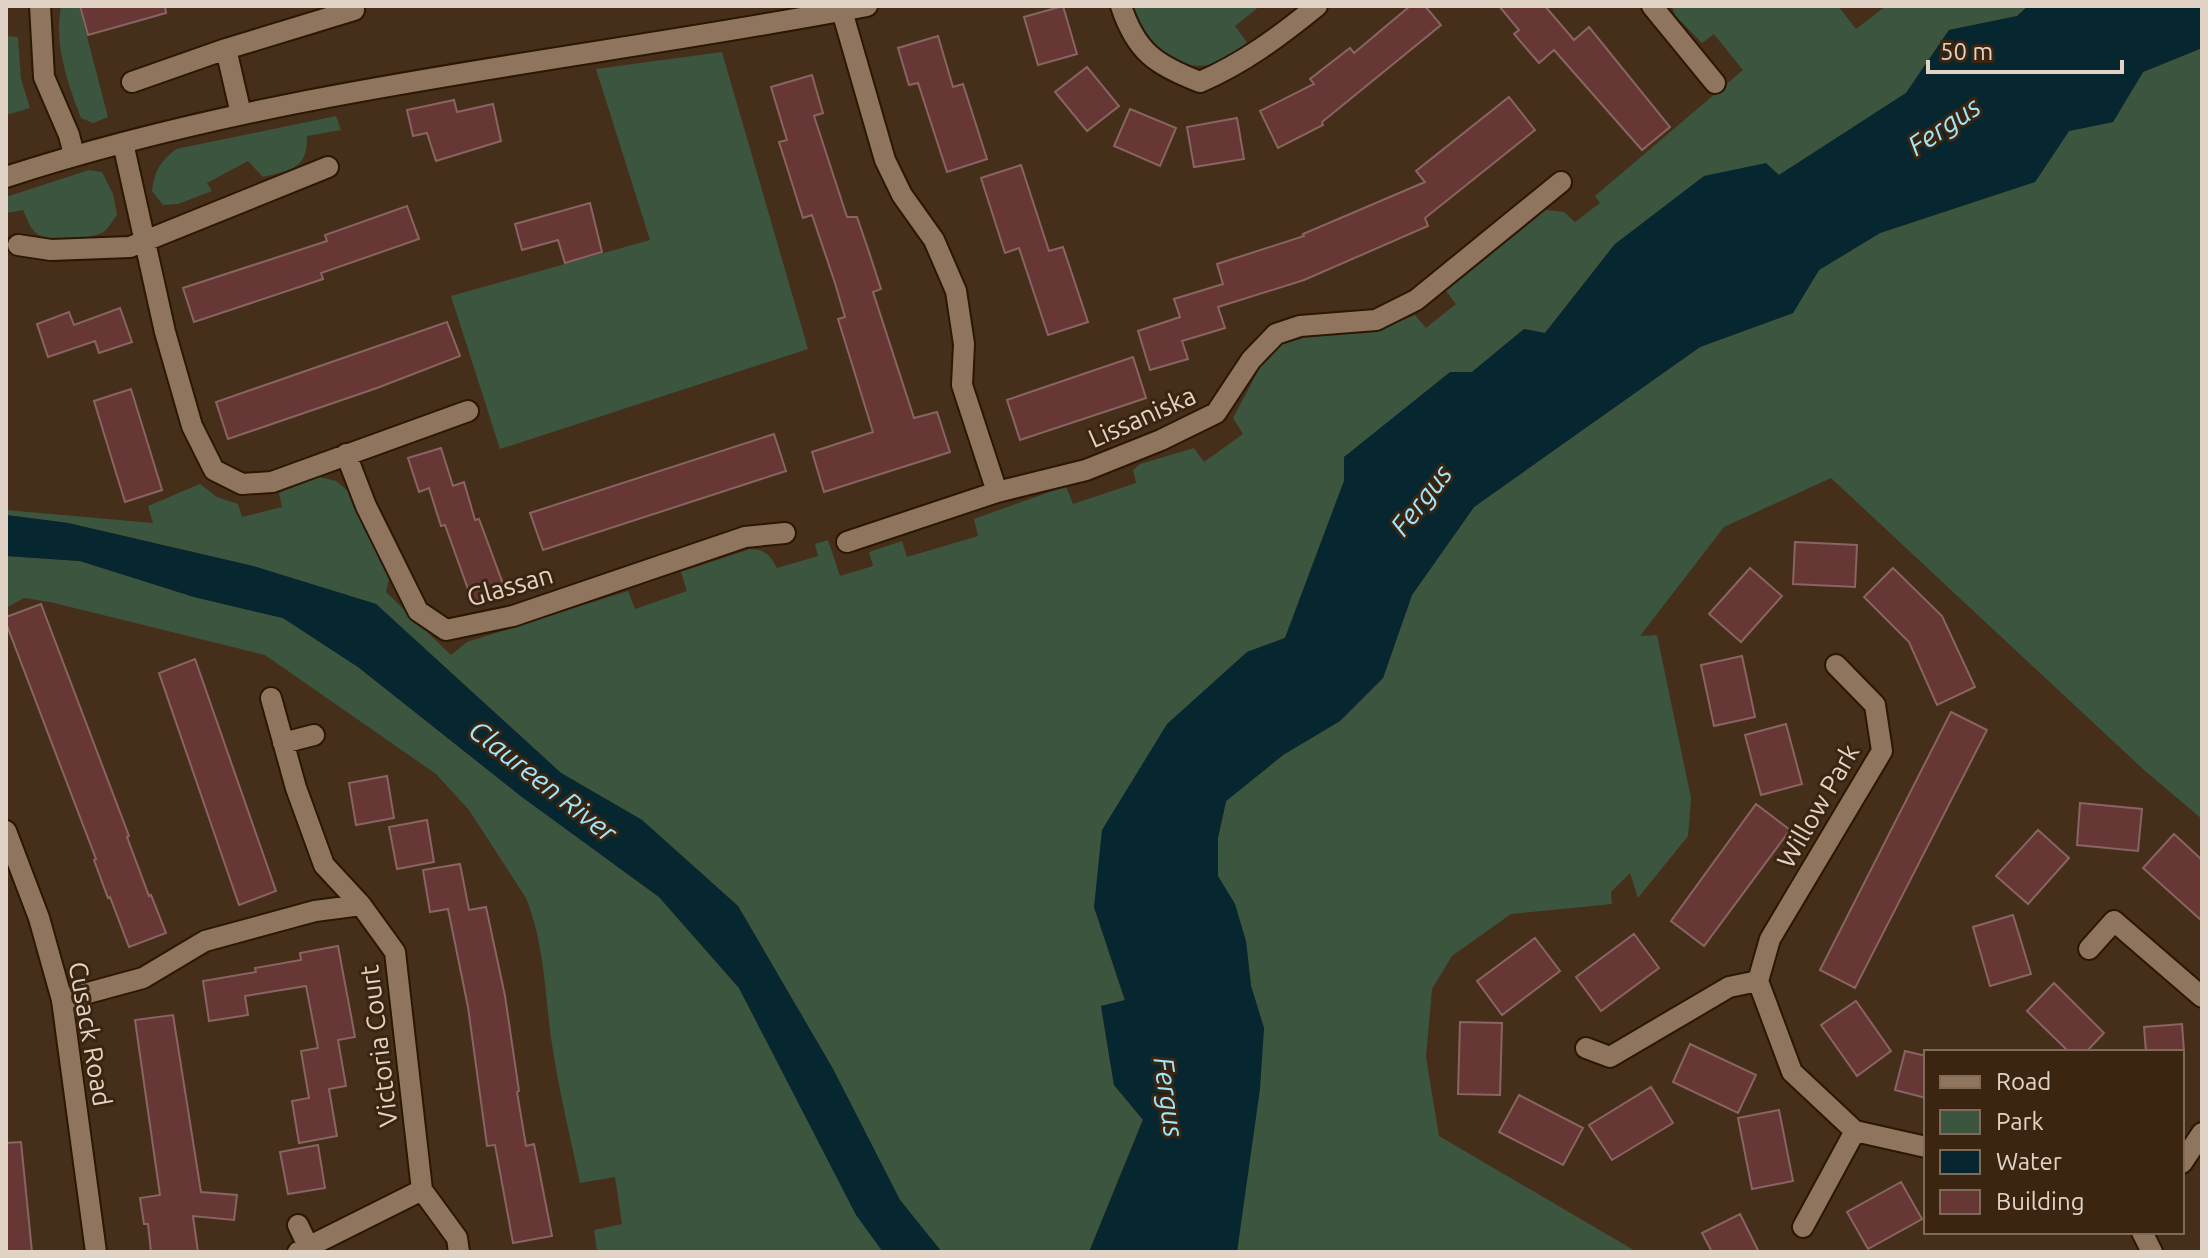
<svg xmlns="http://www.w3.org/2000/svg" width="2208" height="1258" font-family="Ubuntu,sans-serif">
  <rect width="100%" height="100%" fill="#462f1a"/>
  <path fill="#3b553f" d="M61,6H79L108,117L93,123L81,118C67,82 54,44 61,6Z
    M1133,6H1260L1235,26L1248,44C1240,50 1231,59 1222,62C1178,76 1143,49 1133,6Z
    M1672,6H1838L1856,29L1886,6H2028L2018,16L1949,30L1906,93L1779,175L1615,244L1545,333L1524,329L1472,372L1344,457V481L1285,638L1247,652L1094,907L1125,1001L1101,1006L1114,1085L1143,1119L1089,1252L939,1250L900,1200L833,1069L738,906L642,820L561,773L376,604L253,566L68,523L6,515V510L153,523L148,506L200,484L217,497L238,504L242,517L282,507L279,493L319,477L336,481L348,491L389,579L386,592L451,655L467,642L628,591L635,609L687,591L681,572L750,549C765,549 770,555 777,568L818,556L815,544L828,540L840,576L873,566L869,552L902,541L907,557L978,536L974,519L1066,486L1073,504L1136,483L1133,470L1140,464L1194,448L1204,462L1243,434L1233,418L1265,358L1279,345L1313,335L1373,332L1415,315L1426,328L1456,304L1446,291L1546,210L1564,212L1575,222L1600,203L1595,196L1743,70L1714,34L1702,43L1675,15Z
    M6,36L18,37L21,79L30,108L6,115Z
    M2202,48V819L2144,770L1831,478L1724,527L1640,636L1657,635L1691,798L1688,836L1638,898L1630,873L1611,892L1612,904L1511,914L1452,956L1432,989L1426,1057L1439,1136L1637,1252H1237L1264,1028L1251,986L1246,941L1218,877V838L1226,801L1283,755L1340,721L1383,678L1412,595L1474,507L1700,347L1793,313L1819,270L1880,233L2035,182L2069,131L2113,122L2143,72Z
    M722,52L808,349L500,449L451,296L650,240L596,69Z
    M336,116L341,130L307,136C308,169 291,170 263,177L248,161L207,183L212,191L178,204L163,205L152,191C155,170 160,162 176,149Z
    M89,170L102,172L113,194L117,215C113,220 109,227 105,231C93,240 46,242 36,233C29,227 27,218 23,210L6,213V197Z
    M6,556L80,561L194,597L283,618L358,667L522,797L659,897L739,988L856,1214L883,1252H597L594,1230L622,1224L615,1177L580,1183C570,1135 558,1087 551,1038C545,991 544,943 526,898L469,810L436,774L265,655L50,602L24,598L6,608Z"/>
  <path fill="#062730" d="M2028,6H2202V48L2143,72L2113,122L2069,131L2035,182L1880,233L1819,270L1793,313L1700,347L1474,507L1412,595L1383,678L1340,721L1283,755L1226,801L1218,838V876L1235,904L1246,941L1251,986L1264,1028L1260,1089L1237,1252H1089L1143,1120L1114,1085L1101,1006L1125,1000L1094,907L1102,830L1167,724L1247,652L1285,638L1344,481V457L1450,372H1472L1524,329L1545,333L1615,244L1704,176L1766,163L1779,175L1906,93L1949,30L2017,16Z
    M6,515L68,523L253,566L376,604L561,773L642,820L738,906L833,1069L900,1200L942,1252H883L856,1215L739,988L659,897L522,797L358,667L283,618L194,597L80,561L6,556Z"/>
  <path fill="#663734" stroke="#886462" stroke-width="2" d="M80,6H165L166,13L88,35Z
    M1063,6L1077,54L1038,65L1024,17Z
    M1410,6H1425L1441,25L1322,122L1323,125L1278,148L1260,111L1314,84L1310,79L1350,48L1354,53Z
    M1499,6H1545L1574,40L1589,27L1670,127L1642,150L1554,50L1539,63L1514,34L1519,30Z
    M938,36L953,87L963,84L987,159L947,172L918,83L909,85L898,48Z
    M1087,67L1119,106L1087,131L1055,92Z
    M812,75L823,113L814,116L847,217H857L869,252L881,289L873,292L914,418L937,412L950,452L824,492L812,452L873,432L838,319L845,317L835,283L812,215L803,218L779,142L787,140L771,87Z
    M1509,97L1535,130L1425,218L1428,226L1304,280L1218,307L1225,328L1182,341L1188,359L1150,370L1138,331L1180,317L1174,299L1223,284L1217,264L1304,236L1303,234L1425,182L1416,171Z
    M454,100L457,112L493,104L501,141L436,161L427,133L413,136L407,110Z
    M1130,109L1176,128L1160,166L1114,146Z
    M1237,118L1244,159L1194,167L1187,127Z
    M1021,165L1049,251L1063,247L1088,322L1048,335L1019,248L1005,253L981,178Z
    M590,203L602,252L565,263L558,240L522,250L515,224Z
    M407,206L419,239L321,273L323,279L194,322L183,288L327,241L325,235Z
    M120,308L132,342L99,353L95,341L48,357L37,324L69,312L74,325Z
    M447,322L460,356L377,388L228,439L216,402Z
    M1133,357L1146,398L1020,440L1007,400Z
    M131,389L162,490L125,502L94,401Z
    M774,434L786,471L543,550L530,513Z
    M441,448L453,486L464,482L475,520L479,519L506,592L473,603L445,525L441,526L429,488L419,492L408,458Z
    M1795,542L1857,545L1855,587L1793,584Z
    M1750,568L1782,596L1741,642L1709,614Z
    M1893,568L1942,616L1975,687L1937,705L1909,642L1864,597Z
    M41,604L129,836L127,837L149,896L151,895L166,933L129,947L110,897L108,898L94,860L96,859L6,623V617Z
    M1742,656L1755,717L1714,726L1701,665Z
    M195,659L276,891L239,905L159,673Z
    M1951,712L1987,730L1855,988L1820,970Z
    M1786,724L1802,784L1761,795L1745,735Z
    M387,776L394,818L356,825L349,783Z
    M2080,803L2142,809L2138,851L2077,845Z
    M1756,804L1790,830L1704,946L1671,921Z
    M427,820L434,862L397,869L389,827Z
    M2038,830L2069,858L2028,904L1996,876Z
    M2174,834L2202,860V921L2143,868Z
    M460,864L469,910L486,907L505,996L519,1091L517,1092L526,1146L534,1144L552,1236L513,1243L495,1145L487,1146L468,1007L448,909L430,912L423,870Z
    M2013,915L2031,974L1990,986L1973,927Z
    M1634,934L1659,968L1601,1011L1576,977Z
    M1535,938L1560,971L1502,1015L1477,981Z
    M338,946L355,1037L338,1040L346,1086L329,1089L337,1136L299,1143L292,1101L309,1098L301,1051L318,1048L306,986L245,996L248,1015L209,1021L203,981L256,972L255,968L301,960L300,953Z
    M2054,983L2104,1033L2086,1052H2069L2027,1011Z
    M1856,1001L1891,1051L1857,1076L1821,1025Z
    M173,1015L201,1192L237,1195L234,1220L193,1216L198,1252H151L148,1224H144L140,1198L160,1195L135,1020Z
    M1460,1022L1502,1023L1500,1095L1458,1094Z
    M2182,1024L2184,1052H2146L2144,1027Z
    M1690,1044L1756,1075L1738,1113L1673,1082Z
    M1905,1051L1926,1056V1098L1895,1090Z
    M1651,1087L1673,1123L1612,1160L1589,1125Z
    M1519,1095L1583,1128L1563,1165L1499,1132Z
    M1779,1110L1793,1181L1752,1189L1738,1118Z
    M21,1142L32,1252H6V1143Z
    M318,1145L325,1188L288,1194L280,1152Z
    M1901,1182L1922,1219L1868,1249L1847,1212Z
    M1740,1214L1759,1252H1712L1702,1233Z"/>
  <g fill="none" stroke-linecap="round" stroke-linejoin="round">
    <g stroke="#2b1702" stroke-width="24">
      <path id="street" d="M40,6L44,77L69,135L74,155
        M1121,6C1136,52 1156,65 1200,82C1244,63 1280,36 1317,6
        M1652,6L1715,83
        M842,11L885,160L902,195L934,240L956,291L964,344L962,385L997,492
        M226,49L241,114
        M132,82L226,49L354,10
        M123,143L165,332L192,426L214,470L242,484L272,482L468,411
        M18,245L51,250L130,247L328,167
        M346,454L366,506L418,611L446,630L513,616L745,537L785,533
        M847,542L997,492L1086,470L1161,440L1216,413L1251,360L1276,334L1300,326L1376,320L1416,300L1561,182
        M271,698L296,788L324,865L361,905L395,952L422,1190L457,1238L459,1252
        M283,743L314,735
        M2089,949L2114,921L2202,997
        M1758,981L1770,939L1882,751L1875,705L1836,665
        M62,1000L143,978L205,941L315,911L361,905
        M1586,1048L1610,1057L1729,987L1758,981L1792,1072L1855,1131L1803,1227
        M1855,1131L1926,1147
        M2182,1163L2202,1133
        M298,1225L308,1246
        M2142,1232L2152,1252
        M298,1252L422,1190"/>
    </g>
    <g stroke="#2b1702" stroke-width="24">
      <path id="secondary" d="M6,177C285,86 580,61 867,6
        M6,831L39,918L62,1000L96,1252"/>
    </g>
    <use href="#street" stroke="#8f755e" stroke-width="20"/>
    <use href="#secondary" stroke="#8f755e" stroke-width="20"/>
  </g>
  <g text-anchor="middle" stroke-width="6" stroke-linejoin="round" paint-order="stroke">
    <g font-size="26" fill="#e2d3c7" stroke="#3b2510">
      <text transform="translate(1142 417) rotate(-24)" y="9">Lissaniska</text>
      <text transform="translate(510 586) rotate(-16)" y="9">Glassan</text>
      <text transform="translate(1818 806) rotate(-60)" y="9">Willow Park</text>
      <text transform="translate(90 1034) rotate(80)" y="9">Cusack Road</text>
      <text transform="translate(379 1046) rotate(-97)" y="9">Victoria Court</text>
    </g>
    <g font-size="28" font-style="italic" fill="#9ee5fe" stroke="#3b2510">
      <text transform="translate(1944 126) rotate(-34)" y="10">Fergus</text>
      <text transform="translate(1421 500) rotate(-52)" y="10">Fergus</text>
      <text transform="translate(543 781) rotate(38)" y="10">Claureen River</text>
      <text transform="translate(1169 1097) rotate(82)" y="10">Fergus</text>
    </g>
  </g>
  <rect width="2208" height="1258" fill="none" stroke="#e2d3c7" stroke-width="16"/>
  <rect x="1924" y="1050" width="260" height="184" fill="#3b2510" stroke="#7e6b59" stroke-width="2"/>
  <rect x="1940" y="1076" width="40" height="12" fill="#8f755e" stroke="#7e6b59" stroke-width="2"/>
  <text x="1996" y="1090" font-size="24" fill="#e2d3c7">Road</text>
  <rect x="1940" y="1110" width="40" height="24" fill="#3b553f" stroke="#7e6b59" stroke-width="2"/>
  <text x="1996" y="1130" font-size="24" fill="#e2d3c7">Park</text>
  <rect x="1940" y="1150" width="40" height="24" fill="#062730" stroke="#7e6b59" stroke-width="2"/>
  <text x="1996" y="1170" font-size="24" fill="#e2d3c7">Water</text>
  <rect x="1940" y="1190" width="40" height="24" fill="#663734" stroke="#7e6b59" stroke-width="2"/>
  <text x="1996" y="1210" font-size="24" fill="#e2d3c7">Building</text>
  <path d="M1928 60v12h194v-12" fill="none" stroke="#e2d3c7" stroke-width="4"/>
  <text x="1940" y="60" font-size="24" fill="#e2d3c7" stroke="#3b2510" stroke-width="6" paint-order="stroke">50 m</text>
</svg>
